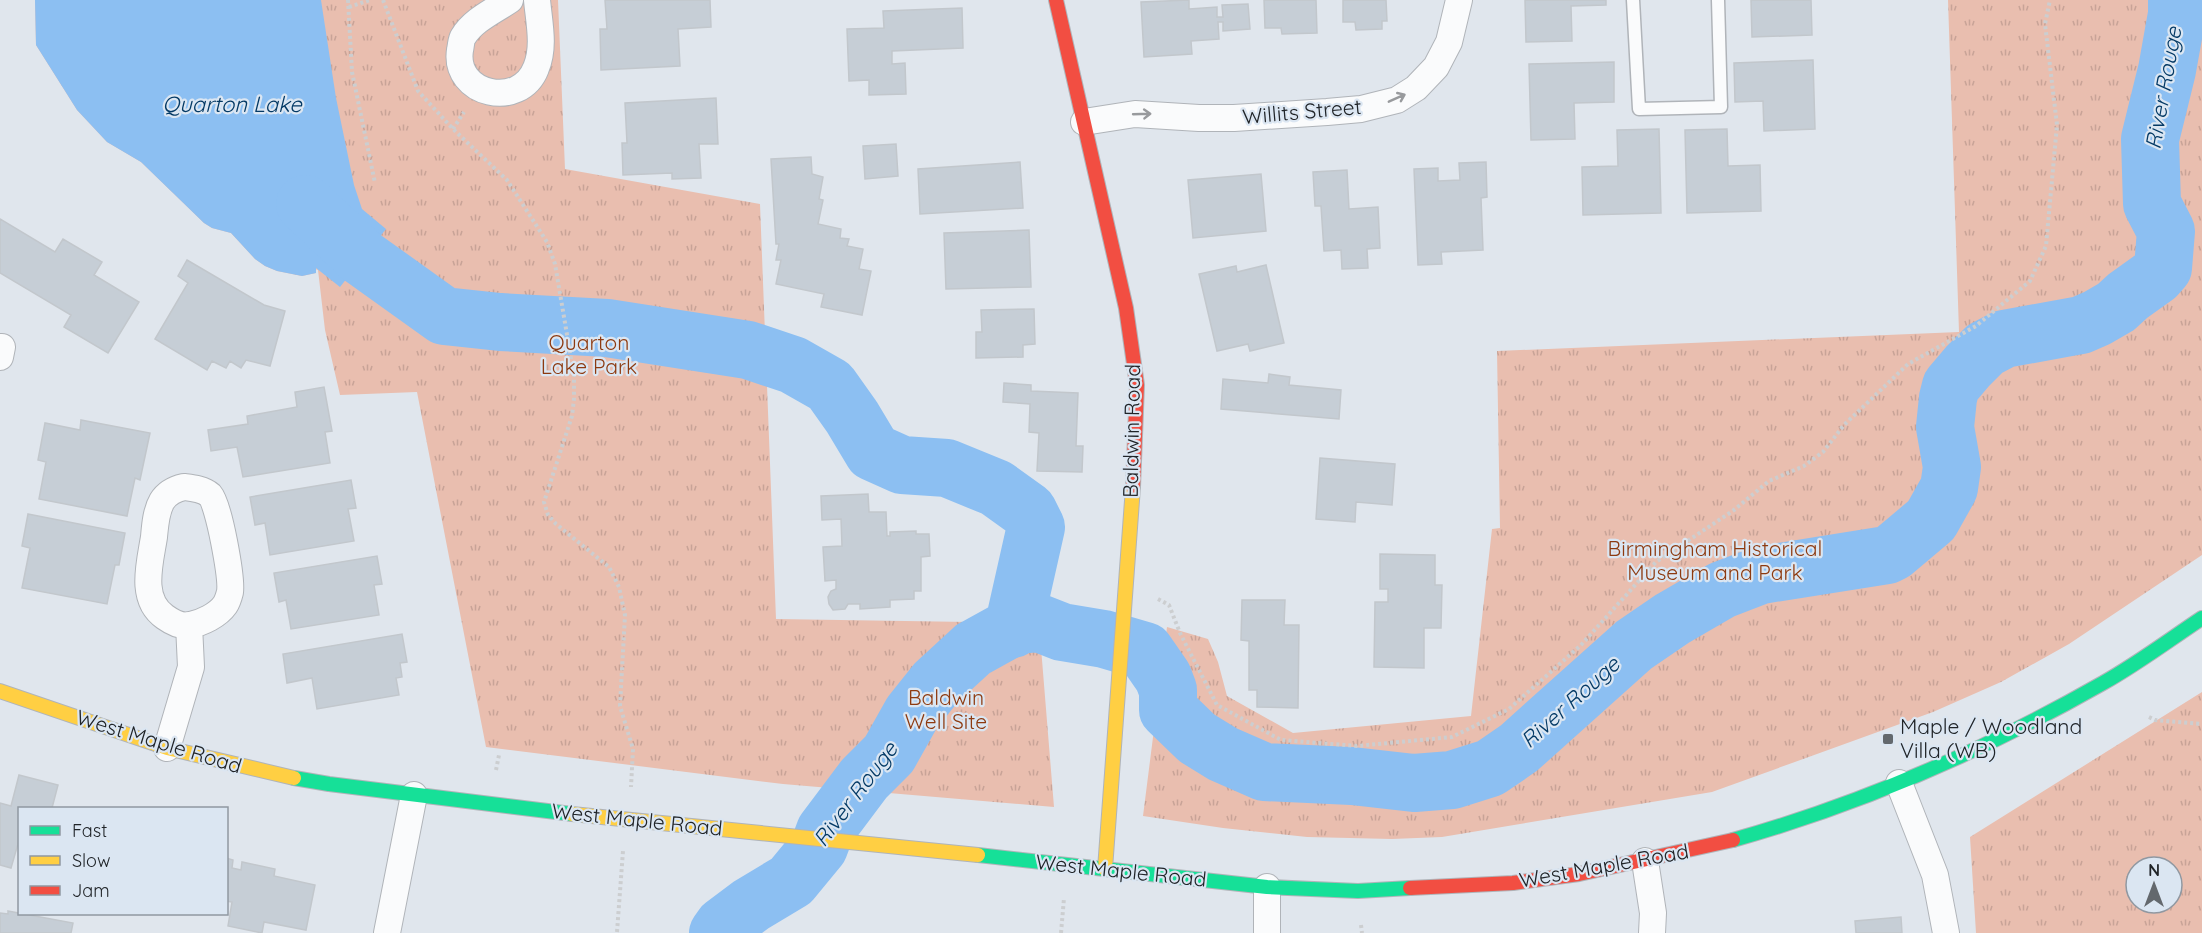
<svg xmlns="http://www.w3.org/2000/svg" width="2202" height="933" font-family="Quicksand,sans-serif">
  <defs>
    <pattern id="grass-tufts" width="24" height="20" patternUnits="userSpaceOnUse" patternTransform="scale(1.5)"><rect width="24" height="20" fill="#e9beaf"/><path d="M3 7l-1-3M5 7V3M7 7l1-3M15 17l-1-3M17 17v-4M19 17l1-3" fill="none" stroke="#c8a397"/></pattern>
  </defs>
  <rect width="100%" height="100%" fill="#e0e6ed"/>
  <path fill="url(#grass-tufts)" fill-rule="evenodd" d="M35,0H558L565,169L760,204L776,619L1039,623L1054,807L783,784L486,747L417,392L340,395L325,330L318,270L315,269L316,273L302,276L277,271L265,266L255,259L231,233L212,228L204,223L141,162L107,142L77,110L36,45Z
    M1948,0H2202V555L2069,644L2001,682L1933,712L1712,792L1442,837L1392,839L1307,837L1223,828L1143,816L1167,627L1208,639L1218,662L1227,696L1293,733L1471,716L1492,529L1500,528L1497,351L1959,332Z
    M2202,692V933H1976L1970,837ZM2136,867H2172V903H2136Z"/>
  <path fill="#8cbff2" d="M35,0H321L336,98L354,185L362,209L386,229L340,287L316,268V273L302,276L277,271L265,266L255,259L231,233L212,228L204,223L141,162L107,142L77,110L36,45Z"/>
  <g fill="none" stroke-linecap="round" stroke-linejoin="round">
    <path stroke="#8cbff2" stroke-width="58" d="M305,204L363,258L444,316L500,322L607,328L748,350L793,365L830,386L852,417L873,452L902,465L947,468L996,488L1028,511L1036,527L1013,629
      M718,933L723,926L751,905L791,881L819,847L825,831L864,779L889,754L912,713L936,683L973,649L1002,633L1020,625L1039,623L1062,632L1104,639L1145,651L1163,677L1168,690V710L1197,738L1223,754L1264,772L1352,776L1414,783L1452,780L1490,768L1519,748L1634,645L1672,619L1722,590L1761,575L1887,555L1893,552L1931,520L1949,488L1952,467L1945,427L1948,398L1951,386L1968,366L1985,349L2004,339L2081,325L2097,318L2116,307L2128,296L2156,276L2163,268L2166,231L2152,204L2150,139L2167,70L2177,14V0"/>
  </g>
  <path fill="#c6ced6" stroke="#c2c7cc" stroke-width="1.5" d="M605,0H710L711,27L678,29L680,66L601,70L600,29H607Z
    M1189,0V9L1217,7V17H1223L1222,5L1248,4L1250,29L1223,31V22H1218L1219,39L1191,41L1192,54L1144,57L1141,2Z
    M1264,0H1316L1317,33L1282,34L1281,28H1265Z
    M1343,0H1386L1387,21H1382V29L1356,30L1355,22H1343Z
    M1525,0H1606V5L1571,6L1572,41L1526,42Z
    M1751,0H1811L1812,35L1752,37Z
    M962,8L963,48L892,51V64L905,63L906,94L869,95V80L849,81L847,29L884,28L883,11Z
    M1813,60L1815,129L1764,131L1763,101L1735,102L1734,63Z
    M1614,62V102L1574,103L1575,139L1531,140L1529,64Z
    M716,98L718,144H699L701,178L672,179V173L623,175L622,143H627L625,103Z
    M1659,129L1661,213L1583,215L1582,167L1618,166L1617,130Z
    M1727,129L1728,166L1760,165L1761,211L1687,213L1685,130Z
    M896,144L898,176L865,179L863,146Z
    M811,157L812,174L823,177L819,199L823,200L818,224L841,229L840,238L849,239L847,246L863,249L859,269L871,271L862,315L821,307L824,294L776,284L781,260H776L779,244H776L771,159Z
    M1020,162L1023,208L920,214L918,169Z
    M1486,162L1487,197L1481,198L1483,250L1441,252L1442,264L1418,265L1414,169L1438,168V181L1460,180L1459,163Z
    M1347,170L1349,209L1378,207L1380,248L1367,249L1368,268L1342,269L1341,250L1324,251L1321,206H1315L1313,172Z
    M1261,174L1266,231L1193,238L1188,180Z
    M0,219L55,252L63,239L102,262L94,275L139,302L108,353L64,327L71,315L0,273Z
    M1029,230L1031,287L946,289L944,233Z
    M187,260L264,305L285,311L270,366L246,360L241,368L230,361L226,368L212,361L207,370L155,339L188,283L178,276Z
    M1266,265L1284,343L1250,351L1248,344L1217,351L1199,274L1236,266L1237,272Z
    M1034,309L1035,344L1023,345V357L976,358V332H982L981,310Z
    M1269,374L1290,377L1289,385L1341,390L1339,419L1221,409L1223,379L1268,383Z
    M1004,383L1031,385V391L1078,393L1076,446H1083L1082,472L1037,471L1039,433L1029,432L1030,404L1003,402Z
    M324,387L332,431L325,432L330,463L243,477L237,447L211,451L208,430L248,424L247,416L297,407L295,392Z
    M81,420L150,433L140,480L135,478L127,516L39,499L46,462L38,460L45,423L80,430Z
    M1320,458L1395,464L1392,505L1356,502L1355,522L1316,519Z
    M351,480L356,508L348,509L354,541L270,555L265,523L255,525L250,497Z
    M868,494L869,512H886L887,536H890V532L916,531V534H929L930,556L921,557V591H914V599L890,600V607L860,609V604H848L845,609L833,610L829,604L828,597L831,591L836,589V580L825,581L823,547L842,546L841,519L822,520L821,496Z
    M28,514L125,533L119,565H115L107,604L22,588L30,548L22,546Z
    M1380,554L1435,555V585H1442L1441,628H1424V668L1374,667L1375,602H1388V589H1380Z
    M377,556L382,584L374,585L379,615L291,629L286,600L279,602L274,573Z
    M1242,600H1285L1284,625H1299L1298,708L1257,707V690H1249V641L1241,640Z
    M402,634L407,662L400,663L402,677L396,678L399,695L317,709L312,678L287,683L283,654Z
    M19,775L58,785L52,808H20V837L11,868L0,865V803L11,806Z
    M226,858L233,860L232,868L241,870L242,862L275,869L274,876L315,885L306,930L264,922L262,933L228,926L232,902L226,901Z
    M8,911L73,923L71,933H0V913L8,914Z
    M1901,917L1902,933H1856L1855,921Z"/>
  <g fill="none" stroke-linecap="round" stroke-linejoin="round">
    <g stroke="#b0b4b9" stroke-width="15">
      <path id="lane" d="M1633,0L1639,109L1721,107L1718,0"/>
    </g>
    <g stroke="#b0b4b9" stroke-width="28">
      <path id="street" d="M510,0C494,11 473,20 463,37C461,40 461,46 460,50C453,95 520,110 536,68C545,47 539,22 537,0
        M1084,122L1135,114L1199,118H1234L1327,112L1361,109L1397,100L1416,88L1436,67L1449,42L1459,0
        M0,357L2,347
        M184,487C192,488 203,489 210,495C219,505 232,578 230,592C229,596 227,602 225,605C218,615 202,623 190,625C181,627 172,622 165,617C139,599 150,563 154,537C155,526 156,511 162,501C167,493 175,489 184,487Z
        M167,748L191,667L189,625
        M1899,783L1935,875L1946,933
        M1645,861L1653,913L1652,933
        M1267,887V933
        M387,933L414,795"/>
    </g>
    <g stroke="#b0b4b9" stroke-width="16">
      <path id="fast" d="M294,778L329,784L572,814
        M1733,840C1861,804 1987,749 2103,683C2137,664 2169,640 2202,618
        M978,855L1267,887L1358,891L1410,888"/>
    </g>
    <g stroke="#b0b4b9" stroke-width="16">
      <path id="slow" d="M0,691L167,748L294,778
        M572,814L978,855
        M1105,869L1133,487"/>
    </g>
    <g stroke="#b0b4b9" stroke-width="16">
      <path id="jam" d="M1056,0L1126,308L1137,385L1133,487
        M1410,888L1513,883L1579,874L1733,840"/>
    </g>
    <path stroke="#ccced0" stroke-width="4" stroke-dasharray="3 3" stroke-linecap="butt" d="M348,0L352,72L375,183
      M383,0L418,91L453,129L507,180L547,242L555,264L574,376V399L572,416L544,502L548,515L556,524L609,567L619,587L625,615L620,706L633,749L631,787
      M349,7L370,0
      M453,129L464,112
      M1158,599L1169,605L1180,633L1217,705L1281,740L1357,746L1452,737L1509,709L1581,645L1656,562L1734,510L1769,481L1804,466L1823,452L1844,425L1908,364L1976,326L2030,281L2046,246L2057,125L2045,24L2050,0
      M2149,717L2155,720L2202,724
      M496,770L499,755
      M1361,925L1362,933
      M617,932L623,851
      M1061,933L1064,898"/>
    <use href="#lane" stroke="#fafbfc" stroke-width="12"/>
    <use href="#street" stroke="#fafbfc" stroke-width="26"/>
    <use href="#fast" stroke="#16e098" stroke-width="14"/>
    <use href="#slow" stroke="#ffcf43" stroke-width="14"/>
    <use href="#jam" stroke="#f24e42" stroke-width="14"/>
  </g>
  <defs><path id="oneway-shaft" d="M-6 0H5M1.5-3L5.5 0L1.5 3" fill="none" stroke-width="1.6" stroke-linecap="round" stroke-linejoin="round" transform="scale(1.5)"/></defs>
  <g stroke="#989a9d">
    <use href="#oneway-shaft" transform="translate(1397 98) rotate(-24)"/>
    <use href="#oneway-shaft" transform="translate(1142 114) rotate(-2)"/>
  </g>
  <rect fill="#63686d" stroke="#dbe6f2" stroke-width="2" x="1882" y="733" width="12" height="12" rx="3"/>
  <g text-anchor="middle" stroke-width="4.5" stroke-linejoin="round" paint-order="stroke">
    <g font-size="21" fill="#202428" stroke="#dbe6f2">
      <text transform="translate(1302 112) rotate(-5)" y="7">Willits Street</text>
      <text transform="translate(1132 431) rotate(-89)" y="7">Baldwin Road</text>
      <text transform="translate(159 742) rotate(17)" y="7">West Maple Road</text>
      <text transform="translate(637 820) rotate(6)" y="7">West Maple Road</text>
      <text transform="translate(1604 866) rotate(-10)" y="7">West Maple Road</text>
      <text transform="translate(1121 871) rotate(6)" y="7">West Maple Road</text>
    </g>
    <g font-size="21" fill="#8d3a10" stroke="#dbe6f2">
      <text x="589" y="350">Quarton<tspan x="589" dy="24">Lake Park</tspan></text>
      <text x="1715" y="556">Birmingham Historical<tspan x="1715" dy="24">Museum and Park</tspan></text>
      <text x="946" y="705">Baldwin<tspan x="946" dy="24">Well Site</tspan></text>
    </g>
    <g font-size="21" fill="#202428" stroke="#dbe6f2" text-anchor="start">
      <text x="1900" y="734">Maple / Woodland<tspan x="1900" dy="24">Villa (WB)</tspan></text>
    </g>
    <g font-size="22" font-style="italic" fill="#033965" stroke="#dbe6f2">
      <text transform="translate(2163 88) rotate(-80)" y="8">River Rouge</text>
      <text x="232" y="112">Quarton Lake</text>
      <text transform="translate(1570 702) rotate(-42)" y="8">River Rouge</text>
      <text transform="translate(855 794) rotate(-53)" y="8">River Rouge</text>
    </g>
  </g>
  <rect x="18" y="807" width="210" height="108" fill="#dbe6f2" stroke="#9098a1" stroke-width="1.5"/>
  <rect x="30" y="826" width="30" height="9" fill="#16e098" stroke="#9098a1" stroke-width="1.5"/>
  <text x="72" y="837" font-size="18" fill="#202428">Fast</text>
  <rect x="30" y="856" width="30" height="9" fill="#ffcf43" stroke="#9098a1" stroke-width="1.5"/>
  <text x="72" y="867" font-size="18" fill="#202428">Slow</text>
  <rect x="30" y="886" width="30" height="9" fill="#f24e42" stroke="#9098a1" stroke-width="1.5"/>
  <text x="72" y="897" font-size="18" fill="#202428">Jam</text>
  <g transform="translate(2154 885)"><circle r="28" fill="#dbe6f2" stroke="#9098a1" stroke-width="1.5"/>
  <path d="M0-4.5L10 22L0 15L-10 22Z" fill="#63686d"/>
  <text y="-9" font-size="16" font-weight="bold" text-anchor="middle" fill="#202428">N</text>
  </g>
</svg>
